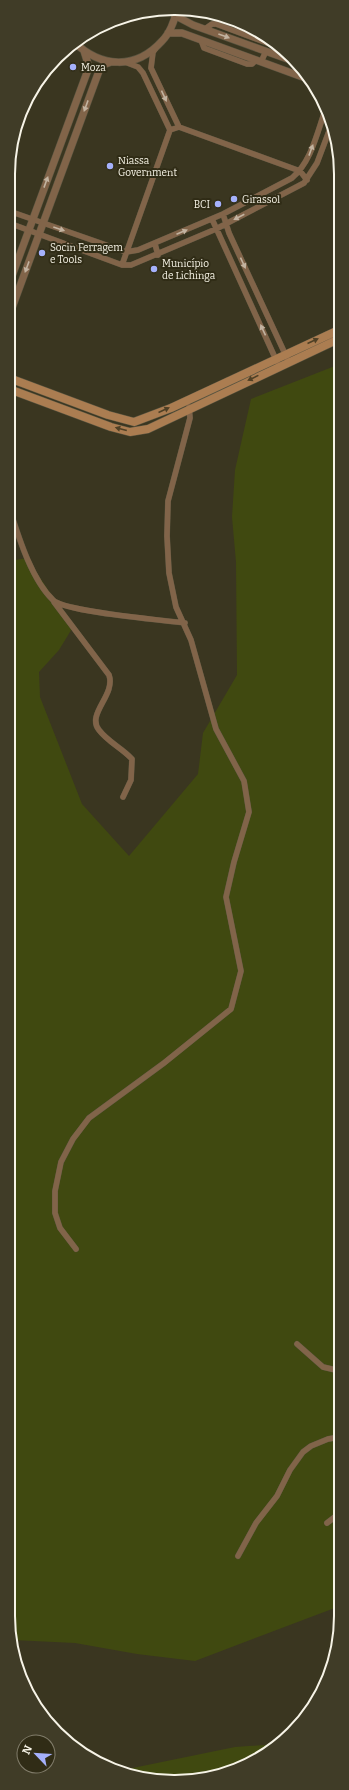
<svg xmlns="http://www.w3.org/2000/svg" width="349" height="1790" font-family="Bitter,serif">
  <rect width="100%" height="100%" fill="#3a3620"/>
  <path fill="#404910" d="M340,364V1365L334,1396L340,1403V1606L195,1661L137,1654L75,1643L13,1640L8,1616L9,561L27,558L73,627L59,650L39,672L40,697L82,804L129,856L198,774L203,733L237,675L236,562L232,517L235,470L251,399Z
    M279,1744L228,1773L164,1782L118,1771L235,1747Z"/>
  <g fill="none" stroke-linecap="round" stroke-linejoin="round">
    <g stroke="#585440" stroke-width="6">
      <path id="minor" d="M205,29L212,24H216L278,47
        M201,40L204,48L247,64H252L256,60
        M156,48L153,52L151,68L179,127
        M261,62L266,51
        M170,130L179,127L300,171L307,180
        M9,211L126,252L138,250L223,214L292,178C312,161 317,132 326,108
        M223,214L229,233L287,358
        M212,219L277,362
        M9,223L122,265H131L216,229L304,183L317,163L331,126
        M155,244L158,255
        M122,265L170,130L143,73L138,67L125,62
        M9,507C18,535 31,579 53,600C65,612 162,620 185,623
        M54,602L109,675C116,695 86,714 99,730C108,742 122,748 132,759L131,780L123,797
        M76,1249L60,1228L55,1213V1191L61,1162L73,1139L89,1118L164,1063L231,1009L241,971L226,897L234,862L249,812L244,781L216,729L191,640L176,607L169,573L167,536L168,501L190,418L189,407
        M297,1344L323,1367L340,1371
        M327,1523L340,1513
        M238,1556L256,1523L277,1496L290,1470L303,1452L311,1446L328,1439L340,1437"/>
    </g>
    <g stroke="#585440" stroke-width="8">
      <path id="tertiary" d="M176,16L193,25L296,62
        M168,33H182L308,79
        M74,42C101,68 136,70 162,41C169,34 175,21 176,11
        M9,284L89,67L84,51
        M9,316L99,71L103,65L111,62"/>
    </g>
    <g stroke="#585440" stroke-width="9">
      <path id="secondary" d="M9,378L108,415L134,422L171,408L341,329
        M9,389L111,427L130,432L148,429L341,338"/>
    </g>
    <use href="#minor" stroke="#816449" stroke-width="5.5"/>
    <use href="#tertiary" stroke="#816449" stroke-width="7"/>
    <use href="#secondary" stroke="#ab7d51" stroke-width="8"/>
  </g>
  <defs><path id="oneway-solid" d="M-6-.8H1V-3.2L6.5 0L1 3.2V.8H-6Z"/></defs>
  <g fill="#c2b3a0">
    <use href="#oneway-solid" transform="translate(224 36) rotate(20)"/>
    <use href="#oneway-solid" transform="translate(164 96) rotate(65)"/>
    <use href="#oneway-solid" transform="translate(86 106) rotate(110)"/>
    <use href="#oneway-solid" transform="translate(311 150) rotate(-70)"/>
    <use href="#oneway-solid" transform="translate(46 182) rotate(-70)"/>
    <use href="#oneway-solid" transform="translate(239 217) rotate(153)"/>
    <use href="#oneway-solid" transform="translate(59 229) rotate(19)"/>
    <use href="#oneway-solid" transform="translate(182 232) rotate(-23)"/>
    <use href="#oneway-solid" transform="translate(243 263) rotate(65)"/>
    <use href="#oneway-solid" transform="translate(27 267) rotate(110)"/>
    <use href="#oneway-solid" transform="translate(263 330) rotate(-115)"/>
  </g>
  <g fill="#4f4025">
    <use href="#oneway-solid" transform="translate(313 341) rotate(-24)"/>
    <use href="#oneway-solid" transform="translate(253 378) rotate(154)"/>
    <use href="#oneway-solid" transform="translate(164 410) rotate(-24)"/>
    <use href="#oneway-solid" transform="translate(121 429) rotate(-165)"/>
  </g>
  <g fill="#a5b1fc" stroke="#302c16" stroke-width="1.5">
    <circle cx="73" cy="67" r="4"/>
    <circle cx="110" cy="166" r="4"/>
    <circle cx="234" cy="199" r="4"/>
    <circle cx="218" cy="204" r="4"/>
    <circle cx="42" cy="253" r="4"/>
    <circle cx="154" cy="269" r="4"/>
  </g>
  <g text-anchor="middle" stroke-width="4" stroke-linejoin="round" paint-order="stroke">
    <g font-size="10" fill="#f7f4e7" stroke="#302c16" text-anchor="start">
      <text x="81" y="71">Moza</text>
      <text x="118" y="164">Niassa<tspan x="118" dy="12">Government</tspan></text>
      <text x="242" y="203">Girassol</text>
      <text x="210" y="208" text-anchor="end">BCI</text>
      <text x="50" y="251">Socin Ferragem<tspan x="50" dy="12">e Tools</tspan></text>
      <text x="162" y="267">Município<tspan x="162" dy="12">de Lichinga</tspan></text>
    </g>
  </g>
  <path d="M0 0H349V1790H0ZM174 15H175A159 159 0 0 1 334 174V1616A159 159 0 0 1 175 1775H174A159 159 0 0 1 15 1616V174A159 159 0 0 1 174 15Z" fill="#403c27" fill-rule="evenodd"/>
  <path fill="none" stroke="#f7f4e7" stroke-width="2" d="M174 15H175A159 159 0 0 1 334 174V1616A159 159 0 0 1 175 1775H174A159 159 0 0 1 15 1616V174A159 159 0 0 1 174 15Z"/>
  <g transform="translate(36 1754) rotate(295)"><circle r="19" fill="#302c16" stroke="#807c6a"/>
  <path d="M0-3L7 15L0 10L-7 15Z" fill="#a5b1fc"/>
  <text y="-6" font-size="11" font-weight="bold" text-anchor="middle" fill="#f7f4e7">N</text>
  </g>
</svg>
